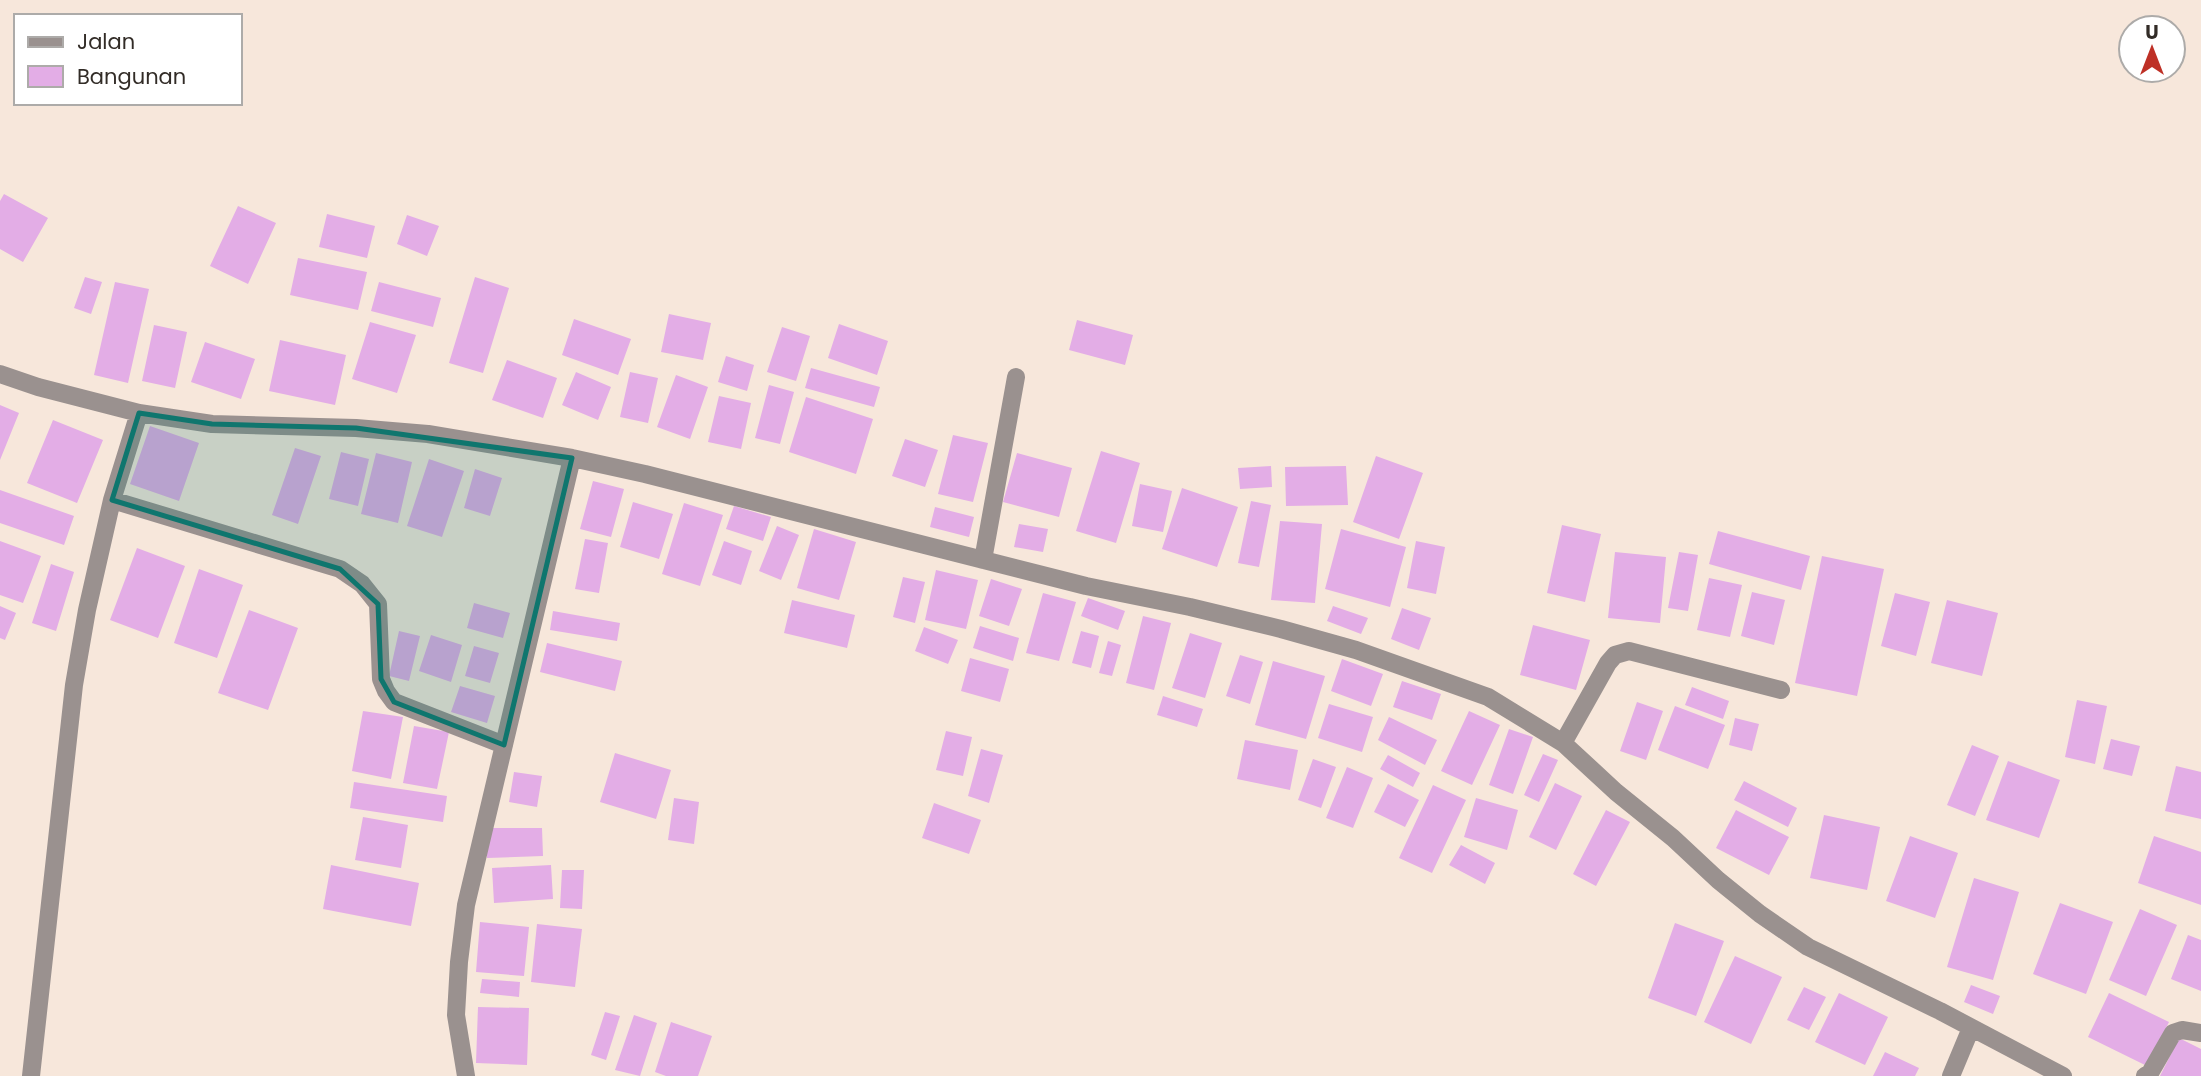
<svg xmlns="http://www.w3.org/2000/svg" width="2201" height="1076" font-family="Poppins,sans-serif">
  <rect width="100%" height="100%" fill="#f7e7db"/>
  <path fill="#e3ade6" d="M4,194L48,218L23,262L0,249V201Z
    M238,206L276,223L248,284L210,266Z
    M327,214L375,226L367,258L319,247Z
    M407,215L439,226L427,256L397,244Z
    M298,258L367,272L358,310L290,295Z
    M85,277L102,282L91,314L74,308Z
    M475,277L509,288L483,373L449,363Z
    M115,282L149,289L128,383L94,375Z
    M379,282L441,298L433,327L371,311Z
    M669,314L711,323L703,360L661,352Z
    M574,319L631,339L618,375L562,355Z
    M1077,320L1133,335L1125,365L1069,350Z
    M370,322L416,335L397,393L352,379Z
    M839,324L888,341L877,375L828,358Z
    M154,325L187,332L175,388L142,381Z
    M782,327L810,336L796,381L767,372Z
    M280,340L346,355L335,405L269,391Z
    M205,342L255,359L241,399L191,382Z
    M726,356L754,365L747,391L718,382Z
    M507,360L557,378L543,418L492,400Z
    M811,368L880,387L874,407L805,388Z
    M576,372L611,387L598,420L562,405Z
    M630,372L658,378L648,423L620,417Z
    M676,375L708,387L690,439L657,427Z
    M769,385L794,392L780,444L755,438Z
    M719,396L751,403L741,449L708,442Z
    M806,397L873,419L856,474L789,452Z
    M0,405L19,413L0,460Z
    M53,420L103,440L77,503L27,483Z
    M150,426L199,443L179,501L130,484Z
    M953,435L988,443L973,502L938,494Z
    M905,439L938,450L925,487L892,476Z
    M295,448L321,456L298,524L272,515Z
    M1101,451L1140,463L1116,543L1076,531Z
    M341,452L369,459L358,506L329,499Z
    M376,453L412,462L398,523L361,514Z
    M1017,453L1072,468L1059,517L1003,502Z
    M1376,456L1423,473L1399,539L1353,522Z
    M429,459L464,471L442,537L407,526Z
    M1271,466L1272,487L1240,489L1238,468Z
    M1346,466L1348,505L1286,506L1285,467Z
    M475,469L502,478L490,516L464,508Z
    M593,481L624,489L611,537L580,529Z
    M1140,484L1172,491L1163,532L1132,526Z
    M1182,488L1238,507L1217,567L1162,549Z
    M0,490L74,516L64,545L0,523Z
    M1251,501L1271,505L1259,567L1238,563Z
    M633,502L673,514L659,559L620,547Z
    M684,503L723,515L700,586L662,574Z
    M734,506L771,517L763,541L726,529Z
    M935,507L974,517L969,537L930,527Z
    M1280,521L1322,524L1315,603L1271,600Z
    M1019,524L1048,529L1043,552L1014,547Z
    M1562,525L1601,534L1585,602L1547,593Z
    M777,526L799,535L781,580L759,571Z
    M814,529L856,542L839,600L797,588Z
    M1341,529L1406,547L1390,607L1325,589Z
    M1718,531L1810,556L1801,590L1709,564Z
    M585,539L608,543L599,593L575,589Z
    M0,541L41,556L23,603L0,595Z
    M724,541L752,551L741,585L712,575Z
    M1416,541L1445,547L1436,594L1407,588Z
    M137,548L185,566L158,638L110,620Z
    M1615,552L1666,557L1660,623L1608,618Z
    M1679,552L1698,555L1688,611L1668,608Z
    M1822,556L1884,569L1857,696L1795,683Z
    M51,564L74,572L56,631L32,623Z
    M199,569L243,585L217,658L174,643Z
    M936,570L978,580L966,629L925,620Z
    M903,577L925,582L915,623L893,617Z
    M1709,578L1742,585L1730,637L1697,630Z
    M991,579L1022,589L1009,626L979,616Z
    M1752,592L1785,600L1774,645L1741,636Z
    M1043,593L1076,602L1059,661L1026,653Z
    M1895,593L1930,602L1916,656L1881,646Z
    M1088,598L1125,611L1118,630L1081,616Z
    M792,600L855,615L847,648L784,633Z
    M1947,600L1998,613L1982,676L1931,663Z
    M474,603L510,613L503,638L467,628Z
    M0,606L16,613L5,640L0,638Z
    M1333,606L1368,618L1361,634L1327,621Z
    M1402,608L1431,618L1419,650L1391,639Z
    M249,610L298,628L268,710L218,693Z
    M553,611L620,623L617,641L550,630Z
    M1143,616L1171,623L1154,690L1126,683Z
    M1533,625L1590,640L1576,690L1520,675Z
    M980,626L1019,638L1013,661L973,648Z
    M924,627L958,640L948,664L915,651Z
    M399,631L420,636L409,681L389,676Z
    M1081,631L1099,636L1091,668L1072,663Z
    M1190,633L1222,643L1205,698L1172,688Z
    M431,635L462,645L451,682L419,671Z
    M1108,641L1121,645L1112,676L1099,673Z
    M547,643L622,661L615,691L540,672Z
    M474,646L499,653L490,683L465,676Z
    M1240,655L1263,662L1250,704L1226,696Z
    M970,658L1009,669L1000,702L961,691Z
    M1342,659L1383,674L1371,706L1331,691Z
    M1273,661L1325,676L1306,739L1255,725Z
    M1402,681L1441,694L1432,720L1393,707Z
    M460,686L495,696L487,723L451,712Z
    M1692,687L1729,701L1723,719L1685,705Z
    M1163,696L1203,709L1197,727L1157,715Z
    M2077,700L2107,706L2095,764L2065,757Z
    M1637,702L1663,711L1646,760L1620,751Z
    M1329,704L1373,717L1362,752L1318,738Z
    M1675,706L1725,725L1708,769L1658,750Z
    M363,711L403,717L391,779L352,771Z
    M1469,711L1500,725L1472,785L1441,771Z
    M1389,717L1437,740L1425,765L1378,740Z
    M1735,718L1759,724L1752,751L1729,745Z
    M414,726L449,732L437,789L403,783Z
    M1509,729L1533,737L1513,794L1489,785Z
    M946,731L972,737L963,776L936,770Z
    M2111,739L2140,746L2132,776L2103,769Z
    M1245,740L1298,750L1290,790L1237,779Z
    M1972,745L1999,756L1975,816L1947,805Z
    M981,749L1003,755L989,803L968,796Z
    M615,753L671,770L656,819L600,802Z
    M1543,754L1558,760L1539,802L1524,795Z
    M1388,755L1420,773L1413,787L1380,769Z
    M1313,759L1336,767L1321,808L1298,800Z
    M2008,761L2060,780L2039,838L1986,820Z
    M2176,766L2201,772V819L2165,811Z
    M1347,767L1373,778L1353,828L1326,818Z
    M514,772L542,776L537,807L509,802Z
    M1744,781L1797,808L1788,827L1734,800Z
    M354,782L447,796L443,822L350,808Z
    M1555,783L1582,796L1556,850L1529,837Z
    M1388,784L1419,800L1405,827L1374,812Z
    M1433,785L1466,800L1432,873L1399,858Z
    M674,798L699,802L694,844L668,840Z
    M1476,798L1518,810L1507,850L1464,837Z
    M934,803L981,820L969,854L922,838Z
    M1606,810L1630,822L1596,886L1573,874Z
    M1736,810L1789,837L1769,875L1716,848Z
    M1824,815L1880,827L1867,890L1810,878Z
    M363,817L408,825L401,868L355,860Z
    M486,828H542L543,856L487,858Z
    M1910,836L1958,853L1935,918L1886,901Z
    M2154,836L2201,852V905L2138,883Z
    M1461,845L1495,863L1485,884L1449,865Z
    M331,865L419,883L411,926L323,909Z
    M551,865L553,899L494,903L492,868Z
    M562,870H584L582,909L560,908Z
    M1974,878L2019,892L1993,980L1947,967Z
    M2060,903L2113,922L2086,994L2033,974Z
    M2140,909L2177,925L2146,996L2109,980Z
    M480,922L529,927L524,976L476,972Z
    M1675,923L1724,941L1696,1016L1648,998Z
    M537,924L582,929L575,987L531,982Z
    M2188,935L2201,940V991L2171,979Z
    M1735,956L1782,977L1751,1044L1704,1022Z
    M482,979L520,982L519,997L480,993Z
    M1971,985L2000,996L1993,1014L1964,1002Z
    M1804,987L1826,997L1809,1030L1787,1020Z
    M1839,993L1888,1017L1865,1065L1815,1042Z
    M2109,993L2169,1022L2147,1066L2088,1037Z
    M478,1007L529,1008L527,1065L476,1063Z
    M605,1012L620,1016L606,1060L591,1055Z
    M634,1015L657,1023L640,1076L615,1070Z
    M671,1022L712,1036L698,1076H666L655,1072Z
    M2179,1038L2201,1049V1076H2160Z
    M1885,1052L1919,1068L1915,1076H1873Z"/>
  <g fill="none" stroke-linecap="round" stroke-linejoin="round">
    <path stroke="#9a918f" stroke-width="18" d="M0,374L38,387L139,413L212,424L356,428L428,434L572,458L645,474L1086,586L1190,607L1281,629L1356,650L1488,697L1563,743L1616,792L1673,838L1718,880L1760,914L1808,947L1940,1011L2063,1076
      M112,500L340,569L362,584L378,604L381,679L386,691L394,702L504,745
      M983,560L1016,377
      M1563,743L1608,663L1615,655L1629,651L1781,690
      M31,1076L74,685L87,610L112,500L139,413
      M466,1076L456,1015L459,962L466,905L572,458
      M1951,1076L1971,1028
      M2145,1076L2150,1073L2173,1033L2182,1030L2201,1033"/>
  </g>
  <path fill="#0f766e" fill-opacity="0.2" stroke="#0f766e" stroke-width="5" stroke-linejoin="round" d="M139,413L212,424L356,428L572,458L504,745L394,702L381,679L378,604L340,569L112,500Z"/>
  <rect x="14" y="14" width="228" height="91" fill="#ffffff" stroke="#adaba9" stroke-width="2"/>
  <rect x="28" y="37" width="35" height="10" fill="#9a918f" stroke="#adaba9" stroke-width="2"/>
  <text x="77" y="49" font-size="21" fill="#322c27">Jalan</text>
  <rect x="28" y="66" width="35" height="21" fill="#e3ade6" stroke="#adaba9" stroke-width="2"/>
  <text x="77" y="84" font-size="21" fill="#322c27">Bangunan</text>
  <g transform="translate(2152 49)"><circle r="33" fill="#ffffff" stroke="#adaba9" stroke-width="2"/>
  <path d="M0-5L12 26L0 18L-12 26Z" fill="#be3026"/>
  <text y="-10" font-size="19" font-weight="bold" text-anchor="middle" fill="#322c27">U</text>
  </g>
</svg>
